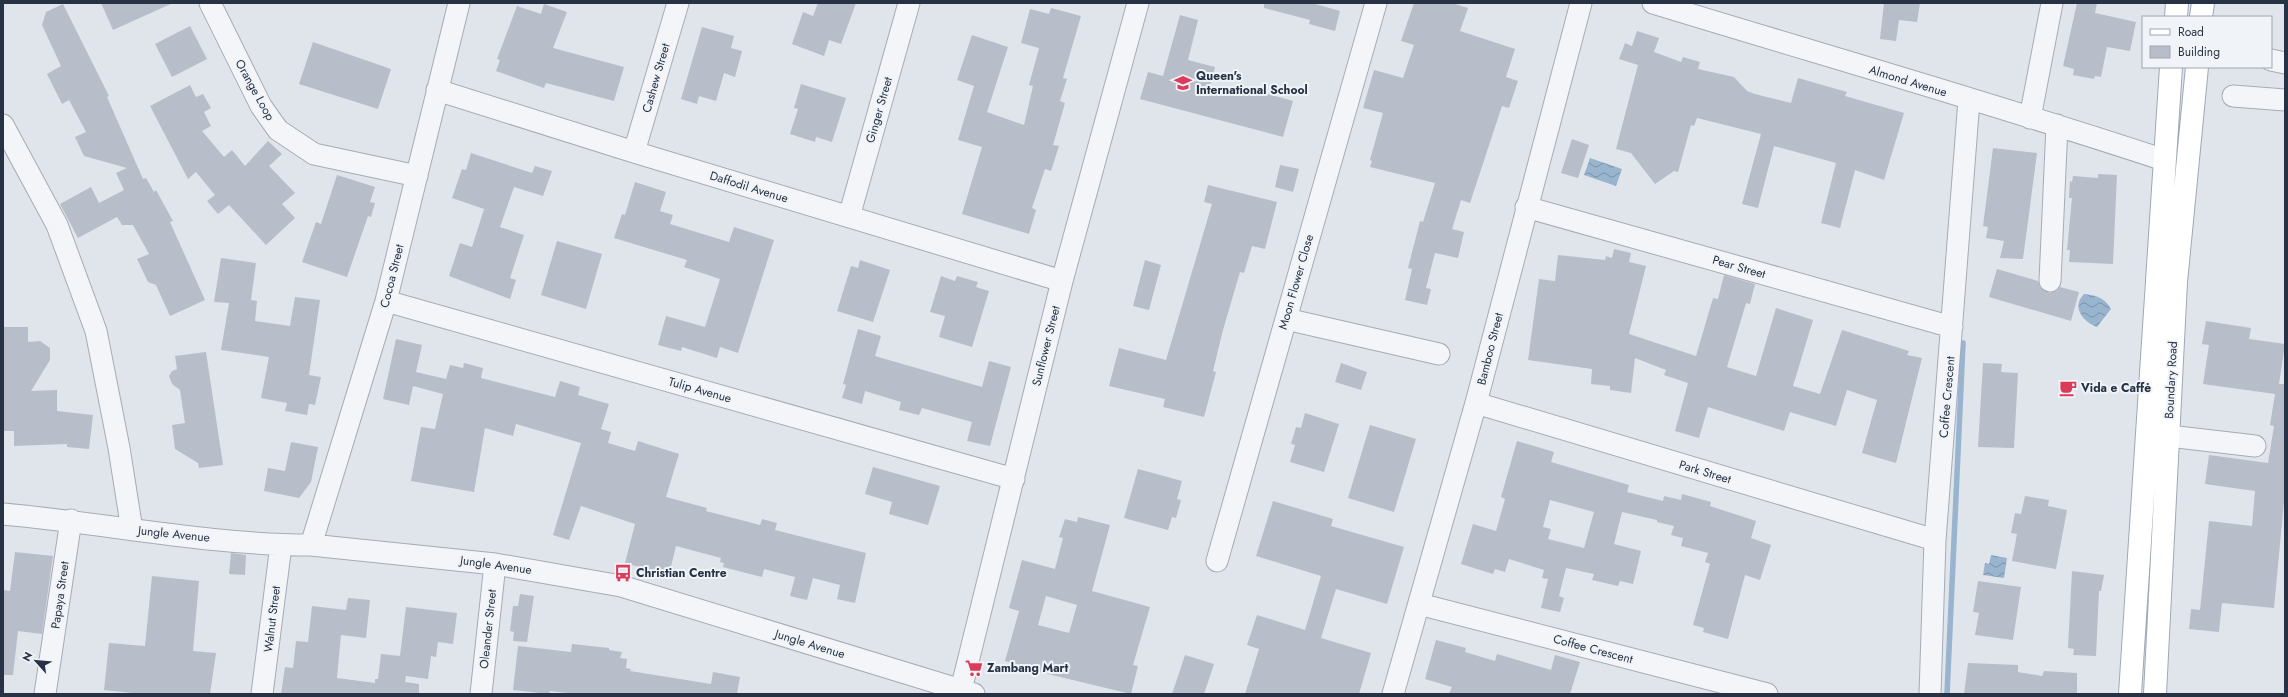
<svg xmlns="http://www.w3.org/2000/svg" width="2288" height="697" font-family="Jost,sans-serif">
  <defs>
    <pattern id="water-waves" width="16" height="10" patternUnits="userSpaceOnUse"><rect width="16" height="10" fill="#98b4ce"/><path d="M0 5q4-4 8 0t8 0" fill="none" stroke="#7c93a9"/></pattern>
  </defs>
  <rect width="100%" height="100%" fill="#e0e5eb"/>
  <path fill="url(#water-waves)" d="M1590,158L1622,169L1616,186L1584,175Z
    M2084,294C2096,295 2105,298 2111,309L2097,327C2083,322 2071,307 2084,294Z
    M1991,555L2007,558L2004,578L1983,575L1985,563L1989,564Z"/>
  <g fill="none" stroke-linecap="round" stroke-linejoin="round">
    <path stroke="#98b4ce" stroke-width="5.5" d="M1947,694L1963,343"/>
  </g>
  <path fill="#b7bec9" fill-rule="evenodd" d="M101,3H173L113,30Z
    M818,3H856L841,44L829,40L824,56L792,44L803,12L813,16Z
    M1264,3H1312L1340,11L1335,31L1309,24L1310,20L1264,8Z
    M1414,3H1452L1468,8L1460,31L1515,49L1506,77L1518,81L1509,108L1502,106L1470,203L1461,200L1452,229L1464,232L1458,258L1435,253L1426,288L1431,289L1427,305L1405,300L1412,269L1408,268L1420,221L1423,222L1435,183L1370,167L1372,161L1370,160L1383,113L1363,108L1374,70L1403,78L1414,45L1401,41Z
    M1884,3H1920L1917,22L1899,20L1896,41L1880,39Z
    M2077,3H2097L2095,13L2136,22L2130,51L2107,47L2101,77L2095,76L2094,79L2073,75L2074,69L2063,66Z
    M63,4L109,96L107,97L143,179L146,178L154,192L156,190L173,221L170,222L205,300L170,316L156,285L148,282L137,259L149,254L133,225H122L117,217L78,238L60,204L91,187L99,203L124,190L116,173L127,168L84,156L75,137L86,132L69,100L62,104L47,74L61,66L42,25L46,12Z
    M544,4L567,12L553,48L624,67L614,101L546,83L544,88L496,71L500,60L497,59L517,6L541,14Z
    M1051,8L1081,16L1063,78L1067,79L1060,101L1065,103L1053,145L1059,146L1051,171L1045,169L1032,208L1036,210L1029,234L962,214L982,147L958,140L974,86L957,80L972,35L1008,47L987,112L1024,125L1033,86L1029,85L1039,48L1021,43L1030,9L1049,14Z
    M1180,15L1198,20L1188,60L1215,67L1209,89L1236,96L1239,86L1293,101L1283,137L1140,99L1148,72L1163,76Z
    M190,26L207,59L172,77L155,44Z
    M702,27L734,36L731,48L742,51L735,77L724,73L716,101L699,96L697,104L681,99Z
    M1637,31L1659,38L1654,52L1681,62L1683,57L1700,62L1698,69L1734,77L1747,91L1755,94L1791,103L1798,78L1847,92L1845,96L1904,113L1884,180L1855,170L1840,228L1821,223L1836,163L1774,146L1758,208L1742,204L1761,134L1697,118L1694,126L1691,125L1678,172L1674,171L1655,184L1631,153L1616,149L1638,65L1619,59L1625,43L1632,46Z
    M313,42L391,69L378,109L299,84Z
    M801,84L846,98L832,142L816,137L815,142L790,134L798,109L794,108Z
    M190,85L196,97L203,94L211,108L204,112L211,126L202,131L224,157L232,150L245,166L268,141L282,154L269,166L295,193L282,204L295,218L266,245L229,205L218,214L207,201L215,195L196,172L188,179L150,106Z
    M1572,139L1589,145L1578,178L1561,173Z
    M1993,148L2037,153L2023,259L2000,258L2004,241L1986,238L1988,227L1983,226Z
    M471,153L532,173L535,166L552,171L543,196L514,187L500,227L524,235L510,278L516,280L510,299L449,276L460,243L472,247L484,209L452,198L462,169L466,170Z
    M1280,165L1299,169L1293,192L1275,187Z
    M2098,174L2117,175L2113,264L2069,262L2070,250H2067L2072,198H2069L2070,181L2072,182L2073,176L2098,178Z
    M337,175L375,187L370,202L375,203L371,217L368,216L347,277L302,262L316,222L321,224Z
    M635,182L666,192L660,211L673,215L670,224L729,242L734,227L774,240L738,353L720,347L717,358L682,347L681,351L658,345L666,316L705,327L720,279L684,267L687,260L614,238L622,214L625,215Z
    M1208,185L1277,202L1265,249L1252,246L1244,273L1240,272L1223,330L1213,371L1216,372L1204,417L1163,407L1165,399L1109,386L1119,348L1166,360L1212,204L1204,202Z
    M557,241L602,254L586,309L541,295Z
    M1614,249L1631,253L1629,262L1646,266L1629,334L1696,356L1713,298L1718,299L1724,275L1755,284L1750,304L1746,303L1727,367L1756,376L1776,308L1813,320L1793,386L1820,394L1842,330L1909,351L1907,355L1922,358L1896,463L1862,453L1877,400L1847,390L1836,426L1790,412L1784,431L1708,407L1699,438L1675,431L1688,383L1664,375L1666,370L1635,358L1631,393L1610,390V386L1591,384L1592,369L1528,360L1539,279L1555,281L1558,255L1605,260L1606,256L1612,258Z
    M221,258L256,263L251,300L257,301L255,321L290,326L295,297L320,300L309,375L321,377L315,405L309,404L307,415L285,411L287,403L261,398L269,357L221,350L229,303L214,302Z
    M860,260L890,270L873,322L837,311L851,266L858,268Z
    M1145,260L1161,265L1149,310L1133,306Z
    M1997,269L2038,281L2040,287L2049,293L2056,291L2060,287L2079,292L2071,321L1989,297Z
    M941,276L955,281L957,276L978,282L976,287L989,291L972,347L939,337L945,316L930,312Z
    M2206,321L2251,328L2249,339L2285,344L2279,384H2285V491L2274,608L2222,603L2219,632L2189,629L2191,609L2200,610L2209,521L2252,526L2255,491L2205,484L2209,455L2268,463L2274,426L2270,425L2275,394L2203,384L2209,345L2202,344Z
    M3,327H28V342L40,341L50,348V360L31,391L57,390V411L93,415L89,449L67,447V444L14,446V431H3Z
    M858,329L881,336L875,356L982,387L989,361L1011,367L990,446L967,441L972,422L922,408L919,415L899,410L901,402L865,391L862,404L842,398L846,385L843,384Z
    M396,339L422,345L416,372L446,379L450,365L463,368L464,363L483,368L481,378L555,397L560,381L580,387L578,395L609,404L601,429L611,432L608,443L635,451L638,441L679,454L666,497L707,508L706,511L760,525L762,519L777,523L775,530L866,553L855,603L837,599L840,585L813,578L807,600L790,596L795,577L764,569L762,577L746,573L723,567L724,563L720,562L721,558L676,546L669,575L625,563L635,524L581,506L569,540L553,535L581,443L516,424L513,436L485,428L474,492L411,481L421,427L435,429L443,394L413,386L409,405L383,399Z
    M206,352L223,465L199,468L198,463L175,449L172,425L185,423L180,390L172,384L169,376L172,371L177,369L175,356Z
    M1341,363L1367,372L1361,390L1335,382Z
    M1983,363L2002,364L2001,372L2018,373L2014,448L1978,447Z
    M1305,413L1339,424L1324,472L1290,462L1295,445L1291,444L1296,427L1301,428Z
    M1370,425L1416,439L1394,512L1348,498Z
    M1517,441L1554,452L1551,462L1629,485L1627,492L1663,501L1664,496L1681,500L1682,494L1711,502L1710,506L1756,521L1751,538L1771,545L1760,580L1745,575L1728,639L1703,632L1704,628L1693,625L1710,564L1705,562L1708,553L1681,546L1683,538L1671,535L1674,526L1657,522V520L1622,512L1614,544L1641,551L1633,584L1620,581L1618,586L1592,580L1594,574L1566,568L1559,596L1564,598L1560,612L1541,608L1548,579L1542,578L1544,570L1509,559L1505,572L1495,569L1493,574L1461,564L1473,524L1496,531L1505,499L1501,497ZM1550,500L1594,512L1584,548L1548,539L1551,529L1543,527Z
    M291,442L318,447L311,482L299,498L264,491L268,468L285,471Z
    M873,467L940,486L928,525L889,514L892,502L865,494Z
    M1138,469L1182,481L1177,499L1181,500L1176,518L1172,517L1168,530L1124,518Z
    M2025,496L2049,500L2048,506L2067,510L2056,569L2012,561L2017,534L2011,533L2015,513L2021,514Z
    M1273,501L1333,519L1331,526L1404,547L1387,604L1336,589L1321,638L1371,653L1359,694H1245L1259,649L1247,645L1257,615L1305,630L1321,576L1256,556Z
    M1078,517L1110,525L1092,591L1150,607L1133,665L1138,666L1131,694L1035,671L1036,669L1005,661L1019,611L1009,608L1022,560L1055,569L1063,538L1059,537L1065,519L1077,522ZM1046,596L1077,605L1069,633L1038,625Z
    M15,552L53,556L42,634L18,631L13,675H3V590L10,591Z
    M231,553L246,555L245,575L229,574Z
    M2072,571L2104,575L2101,591H2099L2096,656L2073,655L2074,649L2068,648Z
    M152,576L199,581L193,651L216,653L210,694H142L104,690L109,643L145,646Z
    M1978,581L2021,587L2013,640L1975,635L1979,613L1973,612Z
    M520,594L534,596L527,642L513,641L514,632L510,631L513,606H518Z
    M348,598L370,600L366,638L341,635L337,678L375,683V679H378L381,654L400,656L406,607L457,613L453,644L438,642L436,657L431,656L428,679L406,676L405,682L419,684V694H281L285,667L293,668L296,641L308,642L312,606L346,610Z
    M1436,640L1466,648L1465,652L1495,661L1497,654L1551,670L1555,655L1580,662L1570,694H1449L1452,687L1425,679Z
    M572,644L609,648V650L622,652L620,658L627,659L626,668L631,669L630,671L711,684L713,672L740,677L737,694H576L550,691L549,694L513,690L518,646L571,652Z
    M1185,655L1214,664L1204,694H1172Z
    M1968,663L2018,665V672L2042,676L2044,671L2077,673V694H1964Z"/>
  <g fill="none" stroke-linecap="round" stroke-linejoin="round">
    <g stroke="#a5acb6" stroke-width="23">
      <path id="minor" d="M210,3L261,106L278,130L314,154L417,176
        M1653,3C1823,55 1995,104 2164,160
        M2271,60L2285,63
        M437,90L634,152L1062,281
        M2233,96L2285,100
        M2030,118L2052,3
        M3,125L57,225L96,331L119,448L132,530
        M634,152L678,3
        M1526,207L1952,327
        M849,217L909,3
        M2050,281L2057,125
        M386,301L1014,479
        M1286,319L1439,354
        M1476,403L1935,540
        M2169,436L2255,446
        M3,514C105,523 208,545 311,545L495,564L621,586L974,694
        M311,545L386,301L459,3
        M1217,561L1376,3
        M1419,604L1767,694
        M961,690L1062,281L1138,3
        M45,694L71,520
        M262,694L281,545
        M481,694L495,564
        M1393,694L1476,403L1581,3
        M1930,694L1935,540L1969,100"/>
    </g>
    <g stroke="#9ea9b7" stroke-width="24">
      <path id="major" d="M2176,17L2177,3
        M2201,17L2203,3
        M2130,694L2171,67
        M2155,694L2176,282L2197,67"/>
    </g>
    <use href="#minor" stroke="#f4f5f8" stroke-width="21"/>
    <use href="#major" stroke="#fff" stroke-width="22"/>
  </g>
  <defs>
    <g id="school-bare" transform="scale(1.38)"><path d="M0-5L7-2L0 1L-7-2ZM-4 1L0 2.5L4 1V4Q0 6-4 4Z" fill="#db3a58" stroke="#f0f4f8" stroke-width="2.5" paint-order="stroke"/></g>
    <g id="cafe-bare" transform="scale(1.38)"><path d="M-5.5-4.5H6V0H3Q3 3.5 0 3.5H-2.5Q-5.5 3.5-5.5 0ZM3-3.2v2h1.7v-2ZM-6 4.5H4V6H-6Z" fill="#db3a58" stroke="#f0f4f8" stroke-width="2.5" paint-order="stroke"/></g>
    <g id="bus-bare" transform="scale(1.38)"><path d="M-5-6H5V4H4V6H2V4H-2V6H-4V4H-5ZM-3.5-4V0h7V-4ZM-3.5 1.2v1.5H-2V1.2ZM2 1.2v1.5H3.5V1.2Z" fill="#db3a58" stroke="#f0f4f8" stroke-width="2.5" paint-order="stroke"/></g>
    <g id="supermarket-bare" transform="scale(1.38)"><path d="M-6-5.5h2.5l.6 2H6L4.5 2H-2.5L-4.4-4H-6ZM-1.5 3.2a1.3 1.3 0 1 0 .1 0ZM3 3.2a1.3 1.3 0 1 0 .1 0Z" fill="#db3a58" stroke="#f0f4f8" stroke-width="2.5" paint-order="stroke"/></g>
  </defs>
  <g fill-rule="evenodd">
    <use href="#school-bare" x="1183" y="83"/>
    <use href="#cafe-bare" x="2068" y="388"/>
    <use href="#bus-bare" x="623" y="573"/>
    <use href="#supermarket-bare" x="974" y="668"/>
  </g>
  <g text-anchor="middle" stroke-width="4" stroke-linejoin="round" paint-order="stroke">
    <g font-size="12" font-weight="bold" fill="#273244" stroke="#f0f4f8" text-anchor="start">
      <text x="1196" y="80">Queen's<tspan x="1196" dy="14">International School</tspan></text>
      <text x="2081" y="392">Vida e Caffė</text>
      <text x="636" y="577">Christian Centre</text>
      <text x="987" y="672">Zambang Mart</text>
    </g>
    <g font-size="12" fill="#273244" stroke="#f0f4f8">
      <text transform="translate(656 78) rotate(-74)" y="4">Cashew Street</text>
      <text transform="translate(1908 81) rotate(17)" y="4">Almond Avenue</text>
      <text transform="translate(255 90) rotate(61)" y="4">Orange Loop</text>
      <text transform="translate(879 110) rotate(-74)" y="4">Ginger Street</text>
      <text transform="translate(749 187) rotate(17)" y="4">Daffodil Avenue</text>
      <text transform="translate(1739 267) rotate(16)" y="4">Pear Street</text>
      <text transform="translate(392 276) rotate(-76)" y="4">Cocoa Street</text>
      <text transform="translate(1296 282) rotate(-74)" y="4">Moon Flower Close</text>
      <text transform="translate(1046 346) rotate(-76)" y="4">Sunflower Street</text>
      <text transform="translate(1490 349) rotate(-76)" y="4">Bamboo Street</text>
      <text transform="translate(2171 380) rotate(-87)" y="4">Boundary Road</text>
      <text transform="translate(700 390) rotate(16)" y="4">Tulip Avenue</text>
      <text transform="translate(1947 397) rotate(-85)" y="4">Coffee Crescent</text>
      <text transform="translate(1705 472) rotate(17)" y="4">Park Street</text>
      <text transform="translate(174 534) rotate(6)" y="4">Jungle Avenue</text>
      <text transform="translate(496 565) rotate(8)" y="4">Jungle Avenue</text>
      <text transform="translate(60 595) rotate(-82)" y="4">Papaya Street</text>
      <text transform="translate(272 619) rotate(-83)" y="4">Walnut Street</text>
      <text transform="translate(488 629) rotate(-84)" y="4">Oleander Street</text>
      <text transform="translate(810 644) rotate(17)" y="4">Jungle Avenue</text>
      <text transform="translate(1593 649) rotate(15)" y="4">Coffee Crescent</text>
    </g>
  </g>
  <rect width="2288" height="697" fill="none" stroke="#273244" stroke-width="8"/>
  <rect x="2142" y="16" width="130" height="52" fill="#f0f4f8" stroke="#a0a6b0"/>
  <rect x="2150" y="29" width="20" height="6" fill="#ffffff" stroke="#a0a6b0"/>
  <text x="2178" y="36" font-size="12" fill="#273244">Road</text>
  <rect x="2150" y="46" width="20" height="12" fill="#b7bec9" stroke="#a0a6b0"/>
  <text x="2178" y="56" font-size="12" fill="#273244">Building</text>
  <g transform="translate(36 661) rotate(297)" stroke="#f0f4f8" stroke-width="3" paint-order="stroke">
  <path d="M0-3L7 15L0 10L-7 15Z" fill="#273244"/>
  <text y="-6" font-size="11" font-weight="bold" text-anchor="middle" fill="#273244">N</text>
  </g>
</svg>
